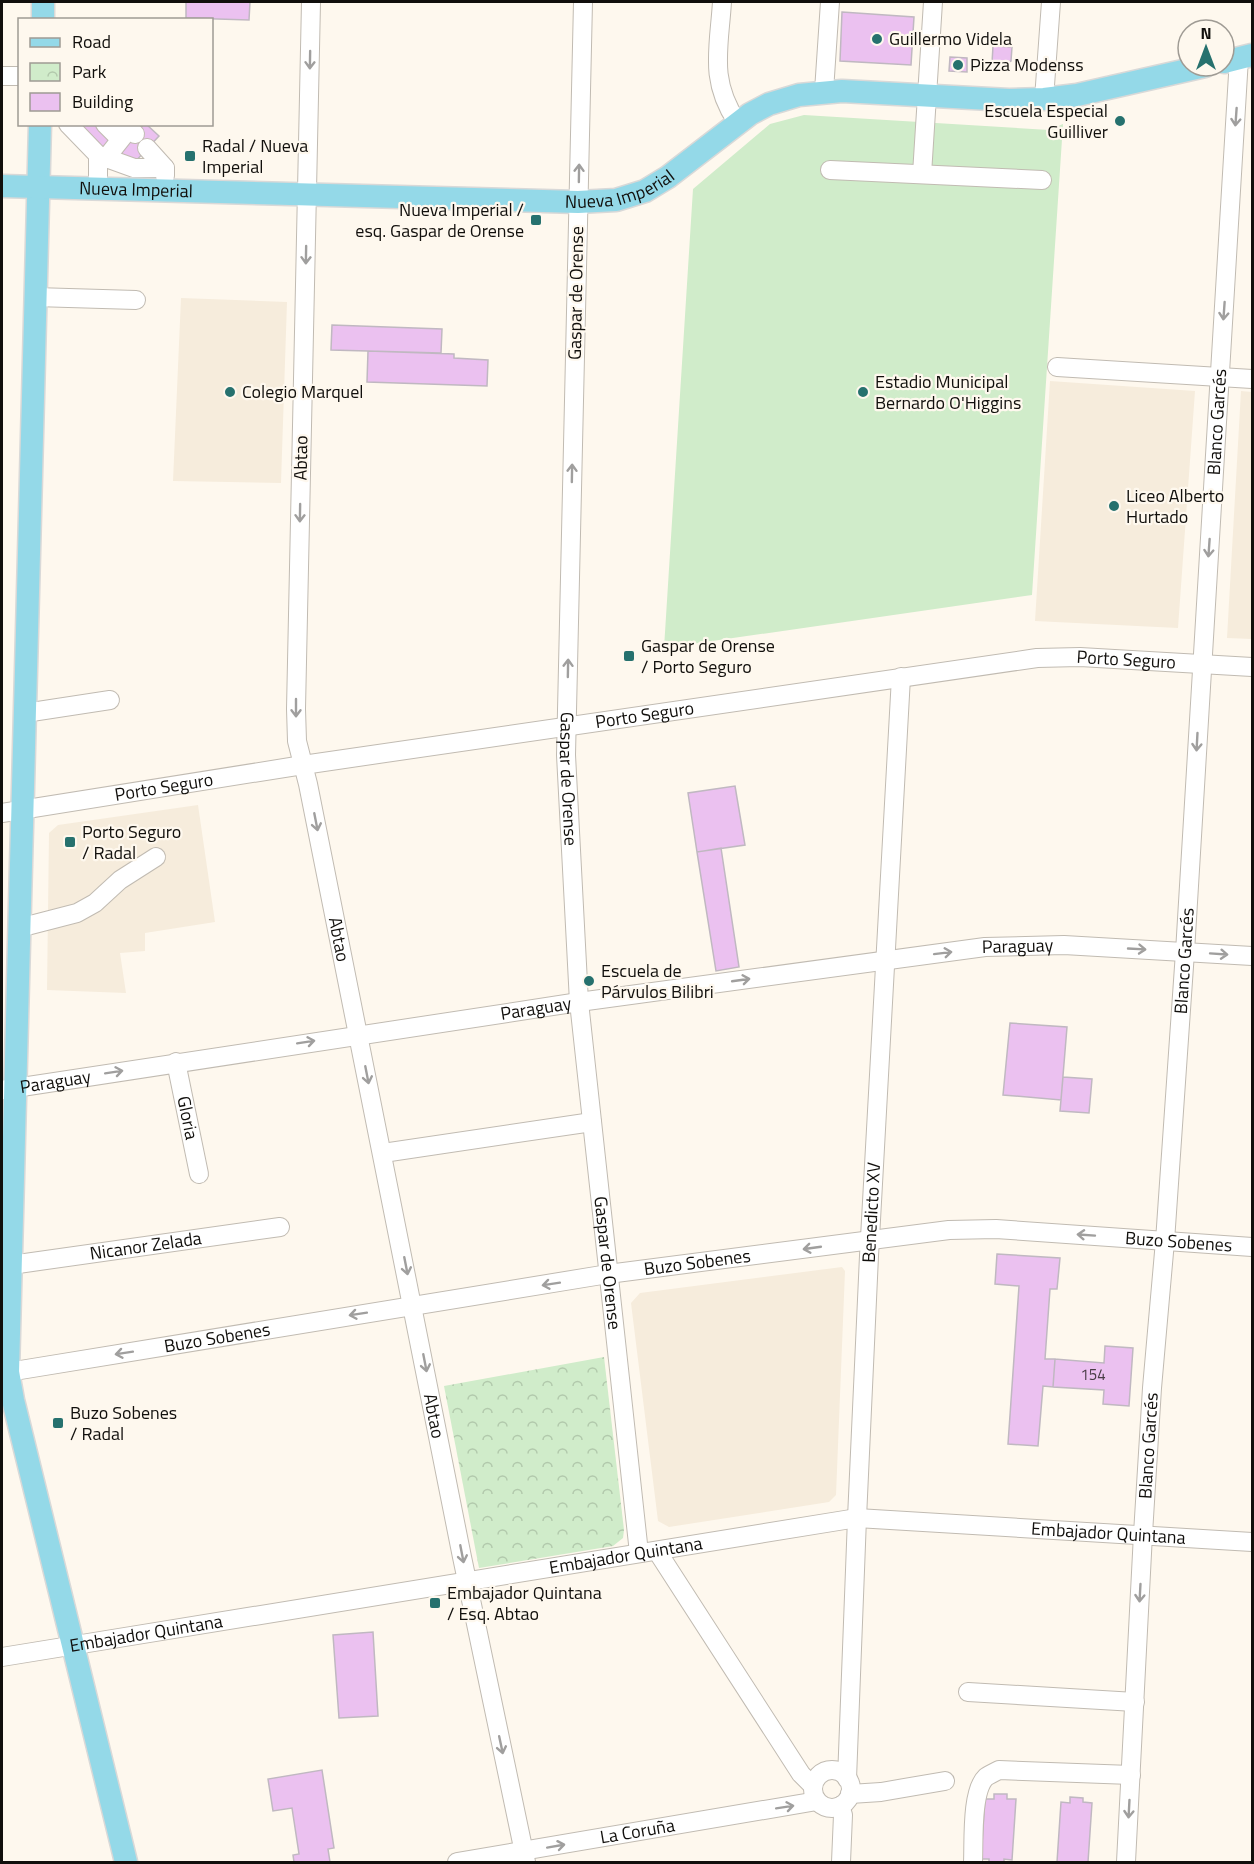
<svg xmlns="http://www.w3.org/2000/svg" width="1254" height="1864" font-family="'Titillium Web',sans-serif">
  <defs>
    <pattern id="park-crowns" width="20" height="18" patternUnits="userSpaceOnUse" patternTransform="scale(1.5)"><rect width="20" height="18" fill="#d0ecca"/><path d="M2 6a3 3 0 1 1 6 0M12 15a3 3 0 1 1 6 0" fill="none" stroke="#b2c9ac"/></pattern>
  </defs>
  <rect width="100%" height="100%" fill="#fef8ee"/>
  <path fill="#f6ecdc" d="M181,298L287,302L281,483L173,481Z
    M1050,381L1195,391L1178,628L1035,621Z
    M1241,391L1252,392V639L1227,638Z
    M198,805L215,922L145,933V951L120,953L126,993L47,990L49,833L58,825Z
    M842,1267L845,1271L836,1495L829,1502L669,1527L658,1521L631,1303L640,1293Z"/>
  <path fill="#d0ecca" d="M804,115L1049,130L1063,124L1032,595L664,648L693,189L770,124Z"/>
  <path fill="url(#park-crowns)" d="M604,1357L624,1530L623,1538L613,1546L479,1568L444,1386Z"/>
  <path fill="#ebc1f0" stroke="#c0b8c1" stroke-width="1.5" d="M186,2H250L249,20L186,18Z
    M842,12L914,17L911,65L840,61Z
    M993,46L1012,47L1011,61L1006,64L992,63Z
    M950,57L967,58V72L949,71Z
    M73,124H103L115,135L102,150Z
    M144,124H146L159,136L133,164L119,151Z
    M332,325L442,329L441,353L331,350Z
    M368,351L454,354V358L488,360L487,386L367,382Z
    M735,786L745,845L697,852L688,793Z
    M721,848L739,967L716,971L697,852Z
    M1010,1023L1067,1027L1061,1100L1003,1095Z
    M1063,1077L1092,1079L1089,1113L1060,1111Z
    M997,1254L1060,1258L1057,1289H1050L1045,1359H1055L1053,1387L1043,1386L1038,1446L1008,1444L1019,1286L995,1284Z
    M1105,1346L1133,1348L1129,1406L1103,1404L1104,1390L1053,1387L1055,1359L1104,1363Z
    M373,1632L378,1716L339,1718L333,1635Z
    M322,1770L334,1848L328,1849L330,1862H294L293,1855L299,1854L292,1808L273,1811L268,1779Z
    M994,1794H1007V1799H1016L1012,1860L1004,1859V1862H989V1859H981L985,1799H994Z
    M1070,1797L1083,1798V1802L1092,1803L1088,1862H1057L1061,1802L1070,1803Z"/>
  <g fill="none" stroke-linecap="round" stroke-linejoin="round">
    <g stroke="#c1bbb2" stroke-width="20">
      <g id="minor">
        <path id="s1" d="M311,2L296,709L297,741L308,784L462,1557L526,1862"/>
        <path id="s2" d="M583,2L566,755L579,1002L639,1553"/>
        <path d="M722,2C719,49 709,80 737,122"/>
        <path d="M2,76H20"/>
        <path d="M824,91L830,2"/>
        <path d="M1044,99L1051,2"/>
        <path d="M68,124L98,155"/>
        <path d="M105,124L120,139"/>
        <path d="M147,148L165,168V176"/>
        <path d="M106,158L129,129L135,134"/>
        <path d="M830,170L1042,180"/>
        <path d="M922,174L933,2"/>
        <path d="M98,188V155L134,168H165"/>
        <path d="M35,297L136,300"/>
        <path d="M1057,367L1252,379"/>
        <path d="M25,713L110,700"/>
        <path id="s3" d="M2,813L303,765L1037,658L1080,657L1252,667"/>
        <path d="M19,928L77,913L95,903L120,880L156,857"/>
        <path id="s4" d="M176,1062L199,1174"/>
        <path id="s5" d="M2,1090L579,1002L985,947L1064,945L1252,956"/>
        <path d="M383,1153L592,1122"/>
        <path id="s6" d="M11,1265L280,1227"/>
        <path id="s7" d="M2,1373L608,1274L949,1230L996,1229L1252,1247"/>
        <path d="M657,1551L801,1774L813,1786"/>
        <path id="s8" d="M2,1657L857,1518L1252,1542"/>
        <path d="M968,1692L1135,1702"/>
        <circle cx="832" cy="1789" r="19"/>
        <path id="s9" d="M847,1779L857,1518L869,1256L901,677"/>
        <path d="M850,1794L881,1792L945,1781"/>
        <path d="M840,1806L843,1815L841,1862"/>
        <path id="s10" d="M457,1862L817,1801"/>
        <path d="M973,1862C974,1842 971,1791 986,1777C989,1775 995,1772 999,1770L1131,1775"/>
        <path id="s11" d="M1126,1862L1143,1534L1152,1388L1165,1241L1185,952L1239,58"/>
      </g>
    </g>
    <g stroke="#d9d9d8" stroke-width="25">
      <g id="major">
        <path d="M43,20V2"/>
        <path d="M1224,62L1252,55"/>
        <path d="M40,124L8,1372L13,1400L126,1862"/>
        <path id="s12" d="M2,186L578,202L616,200L645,191L668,177L750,114L769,104L799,95L842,91L1009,100L1044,99L1077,95L1205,66"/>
      </g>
    </g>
    <use href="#minor" stroke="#fff" stroke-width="18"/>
    <use href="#major" stroke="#94d9e8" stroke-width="22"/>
  </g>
  <defs><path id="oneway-shaft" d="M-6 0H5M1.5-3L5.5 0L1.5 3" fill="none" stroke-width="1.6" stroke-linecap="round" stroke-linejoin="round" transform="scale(1.5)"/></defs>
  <g stroke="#a09f9e">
    <use href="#oneway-shaft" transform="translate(310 60) rotate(91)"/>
    <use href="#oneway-shaft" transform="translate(1236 117) rotate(94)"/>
    <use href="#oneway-shaft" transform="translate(579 173) rotate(-89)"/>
    <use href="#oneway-shaft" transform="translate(306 255) rotate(91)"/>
    <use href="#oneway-shaft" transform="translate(1224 311) rotate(94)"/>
    <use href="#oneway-shaft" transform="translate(572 473) rotate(-89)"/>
    <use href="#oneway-shaft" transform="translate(300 513) rotate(91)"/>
    <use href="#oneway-shaft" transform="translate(1209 548) rotate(94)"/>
    <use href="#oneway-shaft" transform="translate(568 668) rotate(-89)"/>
    <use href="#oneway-shaft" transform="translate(296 708) rotate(90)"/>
    <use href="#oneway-shaft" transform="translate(1197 742) rotate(93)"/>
    <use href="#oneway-shaft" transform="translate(316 822) rotate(79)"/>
    <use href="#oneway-shaft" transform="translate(1137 949) rotate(3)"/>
    <use href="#oneway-shaft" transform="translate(943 953) rotate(-7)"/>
    <use href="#oneway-shaft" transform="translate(1219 954) rotate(4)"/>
    <use href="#oneway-shaft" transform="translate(741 980) rotate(-8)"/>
    <use href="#oneway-shaft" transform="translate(306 1042) rotate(-9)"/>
    <use href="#oneway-shaft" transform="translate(114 1072) rotate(-9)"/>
    <use href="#oneway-shaft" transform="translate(367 1075) rotate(79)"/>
    <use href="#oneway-shaft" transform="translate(1086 1235) rotate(-176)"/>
    <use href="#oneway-shaft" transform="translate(812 1248) rotate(172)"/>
    <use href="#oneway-shaft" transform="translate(406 1266) rotate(79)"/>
    <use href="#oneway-shaft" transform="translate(551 1284) rotate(171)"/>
    <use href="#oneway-shaft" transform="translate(358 1314) rotate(171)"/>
    <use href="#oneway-shaft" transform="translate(124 1353) rotate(171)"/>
    <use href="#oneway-shaft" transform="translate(425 1363) rotate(79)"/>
    <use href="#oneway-shaft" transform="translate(462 1554) rotate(79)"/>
    <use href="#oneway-shaft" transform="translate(1140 1593) rotate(93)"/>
    <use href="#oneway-shaft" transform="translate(501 1745) rotate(78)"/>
    <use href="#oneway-shaft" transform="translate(785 1807) rotate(-9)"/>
    <use href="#oneway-shaft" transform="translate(1129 1809) rotate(93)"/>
    <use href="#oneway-shaft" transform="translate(556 1846) rotate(-10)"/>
  </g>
  <g fill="#26716e" stroke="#fef8ee" stroke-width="2">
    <circle cx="877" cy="39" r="6"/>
    <circle cx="958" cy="65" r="6"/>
    <circle cx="1120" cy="121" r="6"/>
    <rect x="184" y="150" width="12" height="12" rx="3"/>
    <rect x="530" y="214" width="12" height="12" rx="3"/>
    <circle cx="230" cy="392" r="6"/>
    <circle cx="863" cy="392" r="6"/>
    <circle cx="1114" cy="506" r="6"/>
    <rect x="623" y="650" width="12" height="12" rx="3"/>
    <rect x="64" y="836" width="12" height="12" rx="3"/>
    <circle cx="589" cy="981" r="6"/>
    <rect x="52" y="1417" width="12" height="12" rx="3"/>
    <rect x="429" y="1597" width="12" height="12" rx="3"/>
  </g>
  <g text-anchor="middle" stroke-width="4.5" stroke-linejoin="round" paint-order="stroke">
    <g font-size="15" fill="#483c45">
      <text x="1093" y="1380">154</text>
    </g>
    <g font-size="18" fill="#110f0c" stroke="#fef8ee" text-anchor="start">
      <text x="889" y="45">Guillermo Videla</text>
      <text x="970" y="71">Pizza Modenss</text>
      <text x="1108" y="117" text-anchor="end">Escuela Especial<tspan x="1108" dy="21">Guilliver</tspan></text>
      <text x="202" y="152">Radal / Nueva<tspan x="202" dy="21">Imperial</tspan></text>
      <text x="524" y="216" text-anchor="end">Nueva Imperial /<tspan x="524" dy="21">esq. Gaspar de Orense</tspan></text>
      <text x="875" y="388">Estadio Municipal<tspan x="875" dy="21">Bernardo O'Higgins</tspan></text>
      <text x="242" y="398">Colegio Marquel</text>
      <text x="1126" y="502">Liceo Alberto<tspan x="1126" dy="21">Hurtado</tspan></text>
      <text x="641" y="652">Gaspar de Orense<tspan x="641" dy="21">/ Porto Seguro</tspan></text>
      <text x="82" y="838">Porto Seguro<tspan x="82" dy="21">/ Radal</tspan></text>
      <text x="601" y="977">Escuela de<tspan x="601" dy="21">Párvulos Bilibri</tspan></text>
      <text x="70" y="1419">Buzo Sobenes<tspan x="70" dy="21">/ Radal</tspan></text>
      <text x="447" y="1599">Embajador Quintana<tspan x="447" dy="21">/ Esq. Abtao</tspan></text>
    </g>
    <g font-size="18" fill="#110f0c" stroke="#fef8ee">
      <text dy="6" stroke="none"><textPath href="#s12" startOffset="620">Nueva Imperial</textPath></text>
      <text dy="6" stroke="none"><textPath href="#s12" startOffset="134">Nueva Imperial</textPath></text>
      <text transform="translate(576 293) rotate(-89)" y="6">Gaspar de Orense</text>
      <text dy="6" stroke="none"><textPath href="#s11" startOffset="1443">Blanco Garcés</textPath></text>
      <text transform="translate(301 458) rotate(-89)" y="6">Abtao</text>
      <text dy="6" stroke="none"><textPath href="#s3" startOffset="1136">Porto Seguro</textPath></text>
      <text dy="6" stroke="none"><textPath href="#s3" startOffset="650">Porto Seguro</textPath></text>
      <text dy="6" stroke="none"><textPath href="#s2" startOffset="777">Gaspar de Orense</textPath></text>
      <text dy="6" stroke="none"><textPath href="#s3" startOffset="164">Porto Seguro</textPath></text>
      <text dy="6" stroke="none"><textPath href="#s1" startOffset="942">Abtao</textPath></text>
      <text dy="6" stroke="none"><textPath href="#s5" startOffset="1026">Paraguay</textPath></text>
      <text dy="6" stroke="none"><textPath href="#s11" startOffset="903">Blanco Garcés</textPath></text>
      <text dy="6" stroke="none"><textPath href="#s5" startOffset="540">Paraguay</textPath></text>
      <text dy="6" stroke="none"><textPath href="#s5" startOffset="54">Paraguay</textPath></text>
      <text dy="6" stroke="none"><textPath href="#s4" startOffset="57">Gloria</textPath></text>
      <text dy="6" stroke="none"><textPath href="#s9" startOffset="567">Benedicto XV</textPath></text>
      <text dy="6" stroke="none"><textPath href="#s7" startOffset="1188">Buzo Sobenes</textPath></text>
      <text dy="6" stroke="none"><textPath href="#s6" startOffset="136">Nicanor Zelada</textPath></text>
      <text dy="6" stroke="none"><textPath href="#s2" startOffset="1263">Gaspar de Orense</textPath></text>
      <text dy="6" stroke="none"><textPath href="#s7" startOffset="704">Buzo Sobenes</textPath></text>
      <text dy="6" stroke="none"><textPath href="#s7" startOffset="218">Buzo Sobenes</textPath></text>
      <text dy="6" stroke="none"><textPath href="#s1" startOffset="1428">Abtao</textPath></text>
      <text dy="6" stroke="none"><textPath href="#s11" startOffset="417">Blanco Garcés</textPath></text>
      <text dy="6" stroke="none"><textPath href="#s8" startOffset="1118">Embajador Quintana</textPath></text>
      <text dy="6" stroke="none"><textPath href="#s8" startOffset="632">Embajador Quintana</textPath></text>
      <text dy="6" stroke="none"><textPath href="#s8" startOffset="146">Embajador Quintana</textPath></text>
      <text dy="6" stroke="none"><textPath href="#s10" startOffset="183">La Coruña</textPath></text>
    </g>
  </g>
  <rect width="1254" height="1864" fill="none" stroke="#110f0c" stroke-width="6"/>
  <rect x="18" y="18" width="195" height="108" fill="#fef8ee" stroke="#9f9b94" stroke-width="1.5"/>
  <rect x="30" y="38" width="30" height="9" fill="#94d9e8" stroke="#9f9b94" stroke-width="1.5"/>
  <text x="72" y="48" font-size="18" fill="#110f0c">Road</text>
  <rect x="30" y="63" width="30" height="18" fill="url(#park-crowns)" stroke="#9f9b94" stroke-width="1.5"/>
  <text x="72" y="78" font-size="18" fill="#110f0c">Park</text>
  <rect x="30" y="93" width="30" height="18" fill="#ebc1f0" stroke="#9f9b94" stroke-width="1.5"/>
  <text x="72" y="108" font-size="18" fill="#110f0c">Building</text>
  <g transform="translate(1206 48)"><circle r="28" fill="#fef8ee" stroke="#9f9b94" stroke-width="1.5"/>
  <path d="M0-4.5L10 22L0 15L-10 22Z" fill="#26716e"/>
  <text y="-9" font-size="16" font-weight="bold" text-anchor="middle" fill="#110f0c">N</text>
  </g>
</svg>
